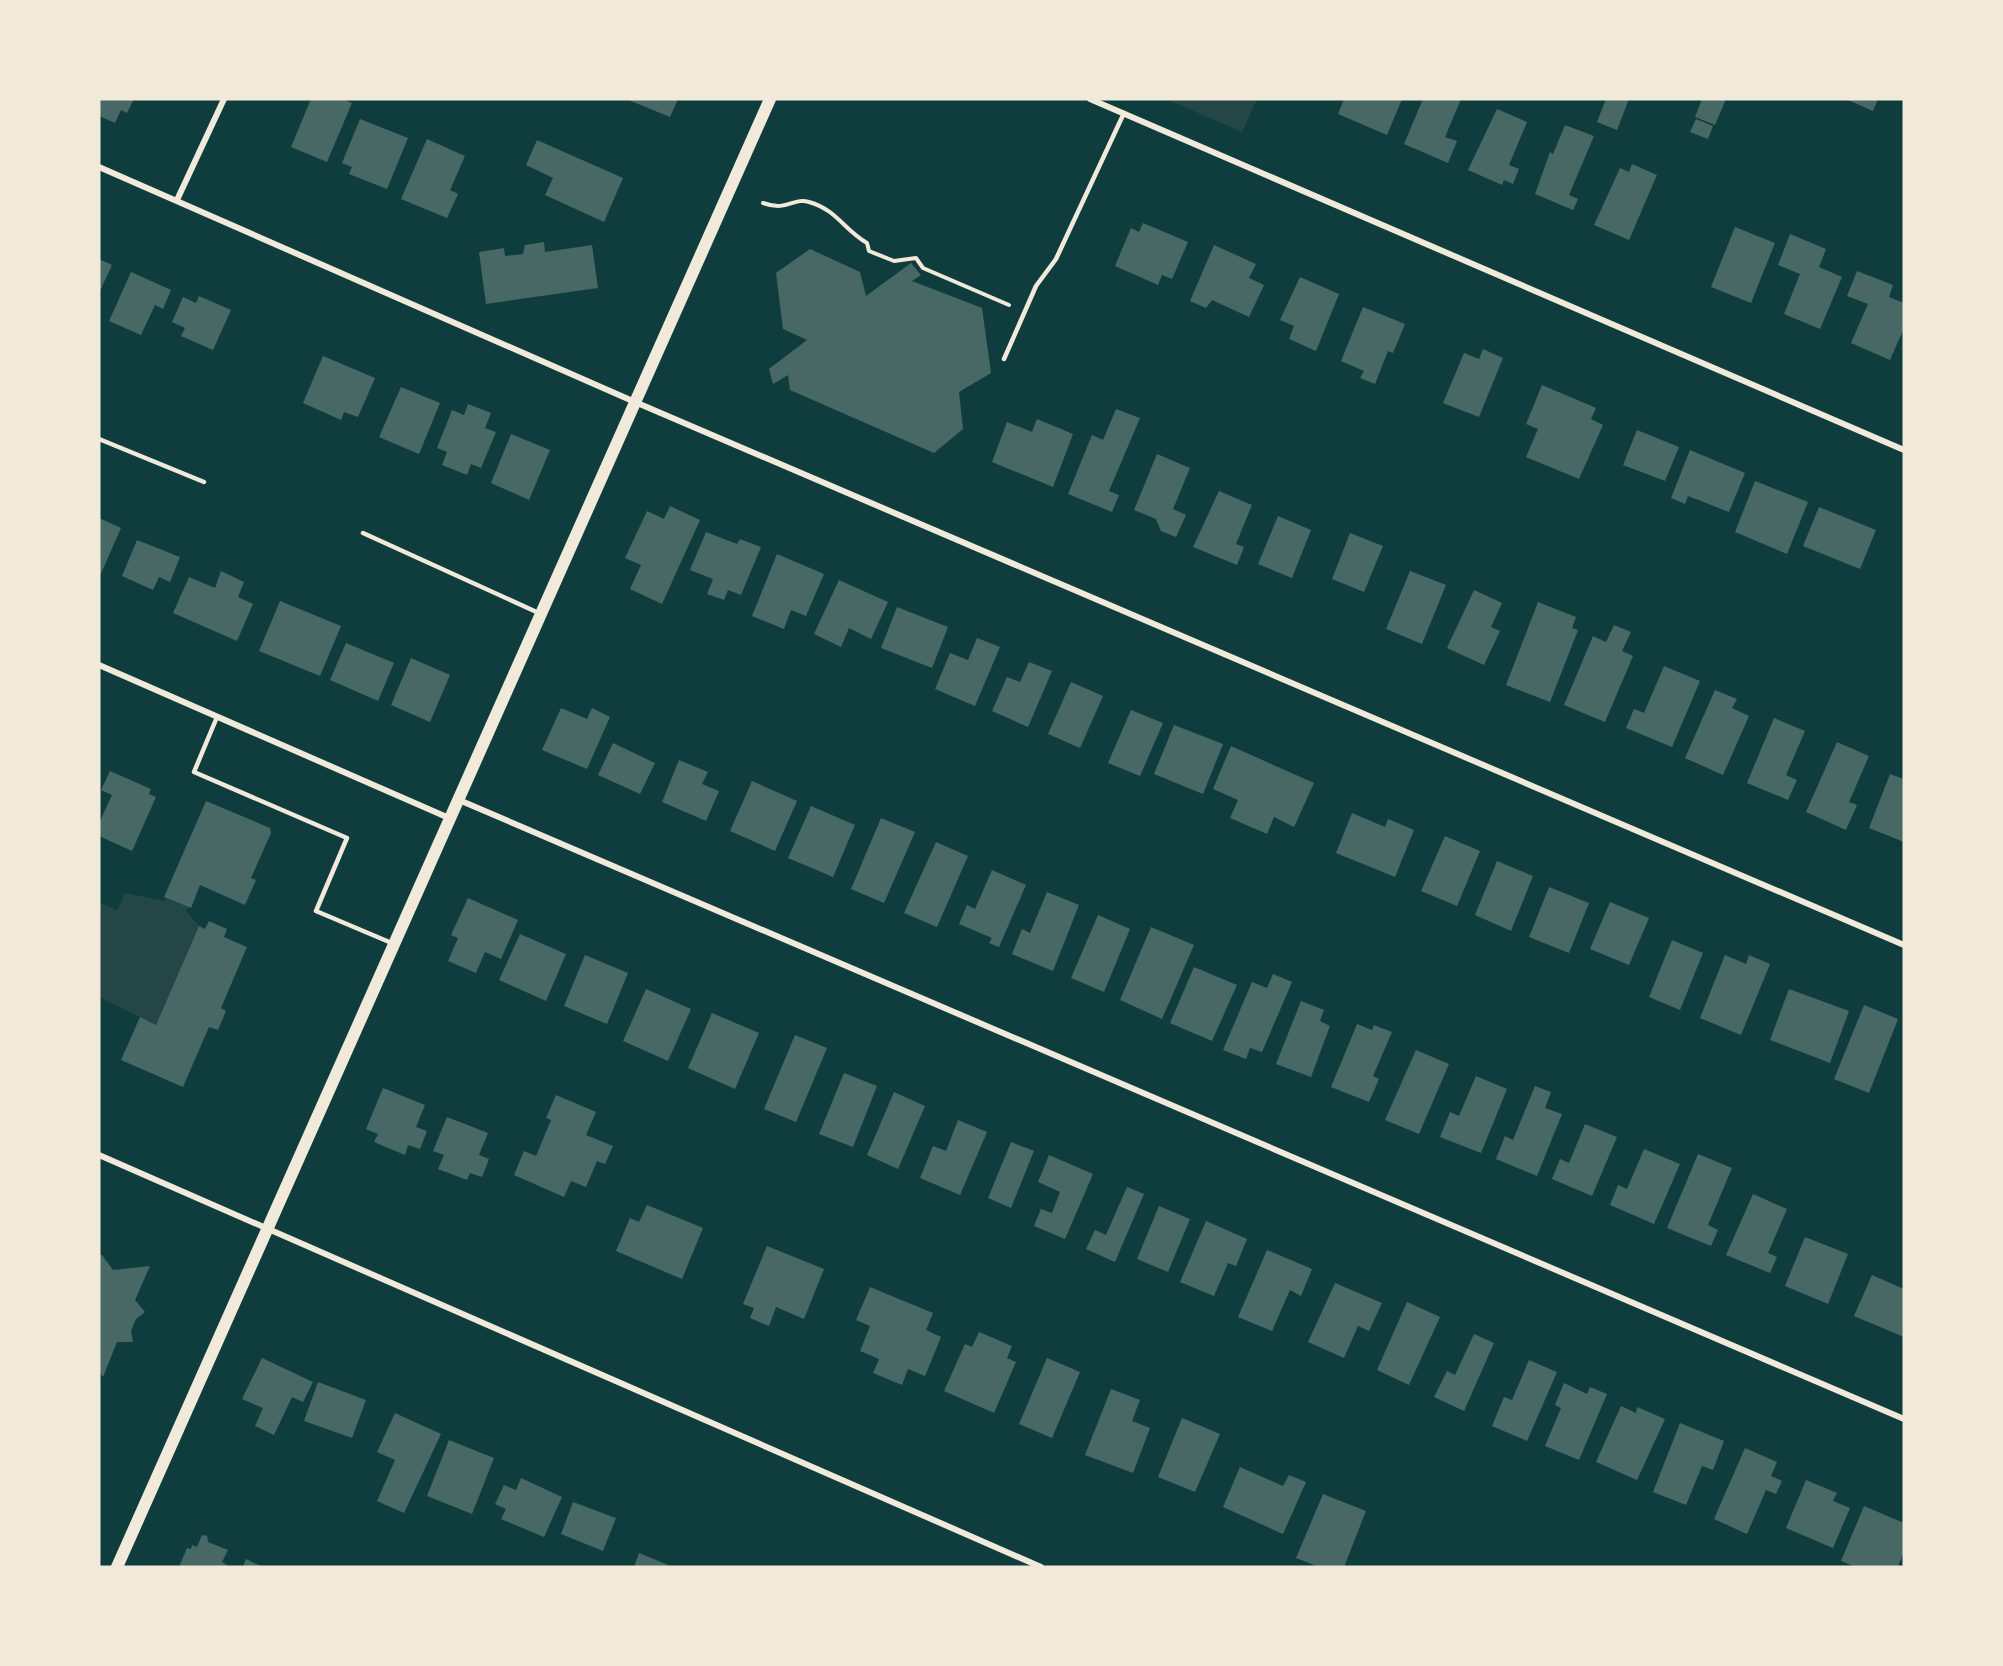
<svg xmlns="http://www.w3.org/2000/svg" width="2003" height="1666" font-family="'DM Sans',sans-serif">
  <rect width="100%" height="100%" fill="#0f3d3e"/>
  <path fill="#244646" d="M1166,99H1257L1242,132Z
    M125,893L164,901L166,898L188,907L186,911L199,926L156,1025L99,997V903L117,910Z"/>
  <path fill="#486865" d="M99,99H134L127,113L121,110L115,123L99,116Z
    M311,99H343L352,103L327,162L291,147Z
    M626,99H678L670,117Z
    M1344,99H1402L1387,135L1338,114Z
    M1423,99H1461L1445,137L1457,141L1448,163L1404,144Z
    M1606,99H1629L1617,130L1597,122Z
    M1702,99H1726L1715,125L1695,117Z
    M1846,99H1878L1873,111Z
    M1497,109L1527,122L1509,165L1519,169L1513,184L1504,180L1502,185L1468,170Z
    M360,119L408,138L387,189L349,174L352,167L342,163Z
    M1696,119L1713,126L1708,139L1690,132Z
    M1565,125L1594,136L1569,195L1578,199L1573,210L1535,194L1550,152L1553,154Z
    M427,139L465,156L450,190L458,194L447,218L401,199Z
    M537,140L623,178L604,222L545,195L553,178L526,165Z
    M1632,164L1657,175L1629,240L1594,225L1620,168L1629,172Z
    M1143,223L1188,242L1172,279L1162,275L1158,285L1115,266L1131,228L1139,232Z
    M1735,227L1775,243L1751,303L1711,287Z
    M1790,234L1826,249L1819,267L1842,277L1820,329L1784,314L1800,274L1778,265Z
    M544,242L545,252L592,245L598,288L486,304L479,252L504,248L505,256L523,254L525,245Z
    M1214,245L1256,264L1249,278L1264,285L1249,317L1212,300L1206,308L1190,301Z
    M810,249L860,272L866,296L911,263L921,275L912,281L982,308L991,373L959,392L963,429L934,453L790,390L788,375L773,384L769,369L807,340L783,329L776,273Z
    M99,259L112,265L99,293Z
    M1857,271L1893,285L1889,297L1904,303V328L1890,360L1851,343L1868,304L1847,296Z
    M131,272L171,290L163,309L155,305L141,335L109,321Z
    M1300,277L1339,294L1316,351L1289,339L1294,326L1280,320Z
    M199,296L231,310L213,350L181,336L185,328L172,322L183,297L196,303Z
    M1363,307L1405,324L1393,353L1388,351L1375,384L1360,378L1364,371L1341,361Z
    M1483,349L1503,358L1479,417L1443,403L1464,353L1479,359Z
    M323,356L375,378L358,417L344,412L341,420L303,403Z
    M1542,385L1596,408L1591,419L1603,425L1579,479L1526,457L1538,429L1526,424Z
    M401,387L440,403L419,454L379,437Z
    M468,404L491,413L485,428L496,432L481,468L471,464L467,475L442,465L447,452L437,448L452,410L464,415Z
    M1116,409L1140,418L1109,491L1119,495L1112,512L1068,494L1092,435L1103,440Z
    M1037,419L1073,434L1053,487L992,462L1007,422L1032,432Z
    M1637,430L1679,447L1665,481L1623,465Z
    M511,434L550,450L529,500L491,483Z
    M1690,450L1745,473L1729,512L1688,496L1685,504L1671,498Z
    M1157,454L1190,468L1173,509L1186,515L1176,537L1161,531L1156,519L1134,510Z
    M1755,481L1808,502L1787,554L1735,532Z
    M1219,491L1252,505L1236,544L1244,547L1237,565L1193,547Z
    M670,506L700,520L662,604L630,589L641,565L625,558L647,511L664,519Z
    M1819,507L1876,530L1860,569L1803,546Z
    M1278,516L1311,530L1292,578L1258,564Z
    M99,518L121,528L99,578Z
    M706,532L737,544L740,539L761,547L741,595L728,590L724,600L707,594L713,579L690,570Z
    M1350,533L1383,546L1364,592L1332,579Z
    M137,540L180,557L170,582L159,577L153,590L122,576Z
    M777,554L824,574L806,616L791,610L784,629L752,616Z
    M221,571L244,582L238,597L253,604L237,641L173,613L189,577L215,588Z
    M1410,571L1446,585L1422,644L1386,629Z
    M839,580L888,602L871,639L849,628L841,647L814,634Z
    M1474,590L1502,603L1491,627L1500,631L1484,665L1447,648Z
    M280,601L341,626L320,676L259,651Z
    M1538,602L1576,617L1572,628L1578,630L1550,702L1506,685Z
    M897,607L948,627L932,668L881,648Z
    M1614,625L1631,632L1622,651L1633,656L1605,722L1564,705L1593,636L1606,642Z
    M977,638L1000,647L975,706L935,689L950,653L968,660Z
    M346,643L394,663L378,701L330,680Z
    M411,658L450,675L430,722L391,705Z
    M1029,662L1052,671L1028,727L992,711L1007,677L1020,682Z
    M1664,666L1700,681L1672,747L1626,728L1634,709L1644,713Z
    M1071,682L1103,696L1080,748L1048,734Z
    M1715,690L1737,699L1732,708L1749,716L1723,775L1685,758Z
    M561,708L587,719L592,708L610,717L587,769L542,750Z
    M1131,710L1163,723L1140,776L1108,763Z
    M1774,718L1805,731L1786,775L1797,780L1788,800L1747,783Z
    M1174,725L1223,744L1203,794L1154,774Z
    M1837,742L1869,756L1849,802L1857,805L1846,830L1806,812Z
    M613,743L655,763L640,794L598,775Z
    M1231,746L1314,783L1294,827L1274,817L1267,834L1230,818L1238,800L1213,789Z
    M679,760L708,772L702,784L719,791L706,821L662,802Z
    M110,771L151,789L149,794L156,797L132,851L99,836V823L112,795L101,790Z
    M1890,774L1904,779V842L1869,828Z
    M752,781L797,801L775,851L730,831Z
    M206,801L270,828L271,833L251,878L256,880L245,905L200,885L191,908L164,897Z
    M811,806L855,825L833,877L788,858Z
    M1352,813L1385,827L1388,819L1414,830L1395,877L1336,853Z
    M881,818L915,832L884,903L851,889Z
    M1445,836L1480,851L1457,906L1421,891Z
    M936,842L968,856L937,927L904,913Z
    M1497,861L1533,876L1511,931L1475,915Z
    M992,870L1026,885L999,947L989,943L992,938L959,924L967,905L975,909Z
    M1549,887L1589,903L1569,953L1529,937Z
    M1047,892L1079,905L1053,971L1012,954L1022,929L1030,933Z
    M468,898L518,920L501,959L485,952L476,973L448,961L458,938L451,935Z
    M1610,902L1649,918L1629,965L1590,949Z
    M1098,915L1130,929L1104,992L1071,978Z
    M209,921L227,929L224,937L247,947L221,1008L226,1011L218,1030L209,1027L183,1087L121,1060L140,1017L156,1025L199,926L205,929Z
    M1151,927L1194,945L1162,1019L1120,1000Z
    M520,934L566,954L546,1001L499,980Z
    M1672,940L1703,953L1680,1010L1649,997Z
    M585,955L628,973L607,1024L564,1006Z
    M1725,955L1746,964L1749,955L1770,964L1741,1035L1700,1018Z
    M1194,967L1237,985L1212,1041L1170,1023Z
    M1273,974L1292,982L1262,1052L1250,1048L1246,1059L1223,1050L1252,982L1267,988Z
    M646,989L691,1009L668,1061L623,1041Z
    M1789,989L1849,1011L1830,1063L1770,1040Z
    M1301,1001L1324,1010L1320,1021L1330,1026L1311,1077L1276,1064Z
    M1864,1005L1898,1019L1869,1093L1834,1079Z
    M712,1013L759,1033L735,1089L688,1068Z
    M1357,1024L1372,1030L1374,1025L1392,1032L1373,1076L1379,1079L1369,1102L1331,1087Z
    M795,1035L827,1048L796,1122L764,1109Z
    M1416,1050L1449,1064L1419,1134L1385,1120Z
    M844,1073L877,1086L853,1147L819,1134Z
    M1476,1076L1507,1089L1481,1153L1440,1137L1450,1112L1459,1116Z
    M1535,1086L1551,1092L1545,1108L1562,1114L1537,1176L1496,1159L1505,1136L1513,1140Z
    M383,1088L425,1105L416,1127L427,1131L420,1149L408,1145L405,1155L374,1142L378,1134L366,1129Z
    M894,1092L925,1106L898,1169L867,1155Z
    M556,1095L596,1112L586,1135L613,1146L605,1164L597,1161L586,1187L571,1181L564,1197L514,1175L524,1151L536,1156L551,1120L546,1118Z
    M447,1117L488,1133L479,1155L489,1159L482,1177L470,1173L467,1180L438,1169L444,1155L433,1151Z
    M958,1120L987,1132L960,1195L920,1178L933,1146L946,1151Z
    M1585,1124L1617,1137L1592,1196L1552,1179L1560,1159L1569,1163Z
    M1011,1142L1034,1151L1011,1208L988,1198Z
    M1644,1149L1680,1164L1654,1224L1610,1205L1618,1185L1627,1189Z
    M1698,1154L1732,1168L1708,1225L1718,1230L1711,1246L1667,1228Z
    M1049,1155L1093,1174L1065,1239L1034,1226L1041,1209L1052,1213L1060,1192L1038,1182Z
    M1127,1187L1144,1194L1115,1262L1086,1249L1095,1230L1106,1235Z
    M1753,1194L1787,1209L1768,1253L1777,1257L1770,1273L1726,1255Z
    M647,1205L703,1228L682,1279L616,1251L630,1218L639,1222Z
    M1159,1206L1190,1219L1168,1272L1137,1259Z
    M1206,1221L1247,1239L1236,1266L1228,1263L1214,1296L1180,1282Z
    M1805,1237L1848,1254L1828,1304L1785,1286Z
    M767,1246L824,1269L804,1319L776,1307L769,1326L750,1318L754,1308L743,1304Z
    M1267,1250L1312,1269L1301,1296L1290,1290L1272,1331L1238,1317Z
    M99,1255H102L113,1270L150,1266L135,1300L145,1312L136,1319L131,1331L133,1342H117L103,1377L99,1372Z
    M1872,1275L1904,1289V1337L1854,1316Z
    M1335,1283L1382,1303L1369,1331L1358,1326L1344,1358L1308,1342Z
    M870,1287L933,1313L926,1330L941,1337L925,1376L908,1369L902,1385L873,1373L879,1359L860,1351L870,1326L856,1320Z
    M1407,1302L1440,1317L1409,1385L1377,1370Z
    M979,1332L1012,1346L1007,1358L1016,1362L994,1413L944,1391L965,1344L972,1347Z
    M1474,1334L1494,1343L1464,1411L1434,1397L1447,1371L1455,1375Z
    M262,1358L313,1382L303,1402L292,1397L274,1435L255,1426L263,1408L242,1399Z
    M1047,1358L1080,1372L1052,1438L1019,1424Z
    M1529,1360L1557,1372L1527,1441L1492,1426L1504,1397L1512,1400Z
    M318,1382L366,1400L352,1438L304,1421Z
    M1564,1383L1587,1394L1590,1387L1607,1394L1579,1460L1545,1446L1561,1408L1555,1405Z
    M1111,1389L1140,1400L1132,1421L1150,1428L1133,1473L1085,1455Z
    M1621,1406L1636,1413L1637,1407L1665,1419L1637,1480L1596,1462Z
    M395,1413L441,1434L404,1513L377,1501L395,1460L377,1452Z
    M1182,1418L1220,1434L1195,1492L1158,1477Z
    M1680,1423L1724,1441L1713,1470L1702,1466L1686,1505L1653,1492Z
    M449,1440L494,1458L472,1514L427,1496Z
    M1745,1448L1777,1462L1771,1476L1782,1481L1776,1494L1766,1490L1747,1534L1714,1519Z
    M1240,1467L1283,1486L1289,1475L1306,1482L1283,1534L1223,1507Z
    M521,1478L562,1497L544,1537L501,1519L506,1509L495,1504L504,1485L516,1490Z
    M1806,1480L1837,1493L1833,1501L1850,1508L1833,1548L1786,1528Z
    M1323,1494L1366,1511L1344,1567H1319L1296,1558Z
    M573,1502L616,1518L603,1551L561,1534Z
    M1864,1506L1904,1523V1551L1898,1567H1856L1841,1561Z
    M202,1535L207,1536L208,1542L228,1550L222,1562L227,1565L226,1567H179L187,1548L191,1549L192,1545L197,1547Z
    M639,1553L673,1567H634Z
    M246,1559L263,1567H243Z"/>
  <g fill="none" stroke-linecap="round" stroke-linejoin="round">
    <path stroke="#f1e9da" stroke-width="4" d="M763,203C788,212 793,197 809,202C837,210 844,230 867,243L869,251L894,261L916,258L923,268L1009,305"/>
    <path stroke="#f1e9da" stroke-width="4.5" d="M1004,359L1036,286L1056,259L1124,113
      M99,439L204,482
      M363,533L541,614
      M217,717L194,772L347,838L316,911L394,944"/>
    <path stroke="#f1e9da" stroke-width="6" d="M1090,99L1904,450
      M99,167L635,402L1904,945
      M177,200L224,99
      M99,665L449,818
      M459,800L1904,1419
      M99,1155L1041,1567"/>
    <path stroke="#f1e9da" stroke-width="12" d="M117,1567L770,99"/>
  </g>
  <rect width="2003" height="1666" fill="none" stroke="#f1e9da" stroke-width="201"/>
</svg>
